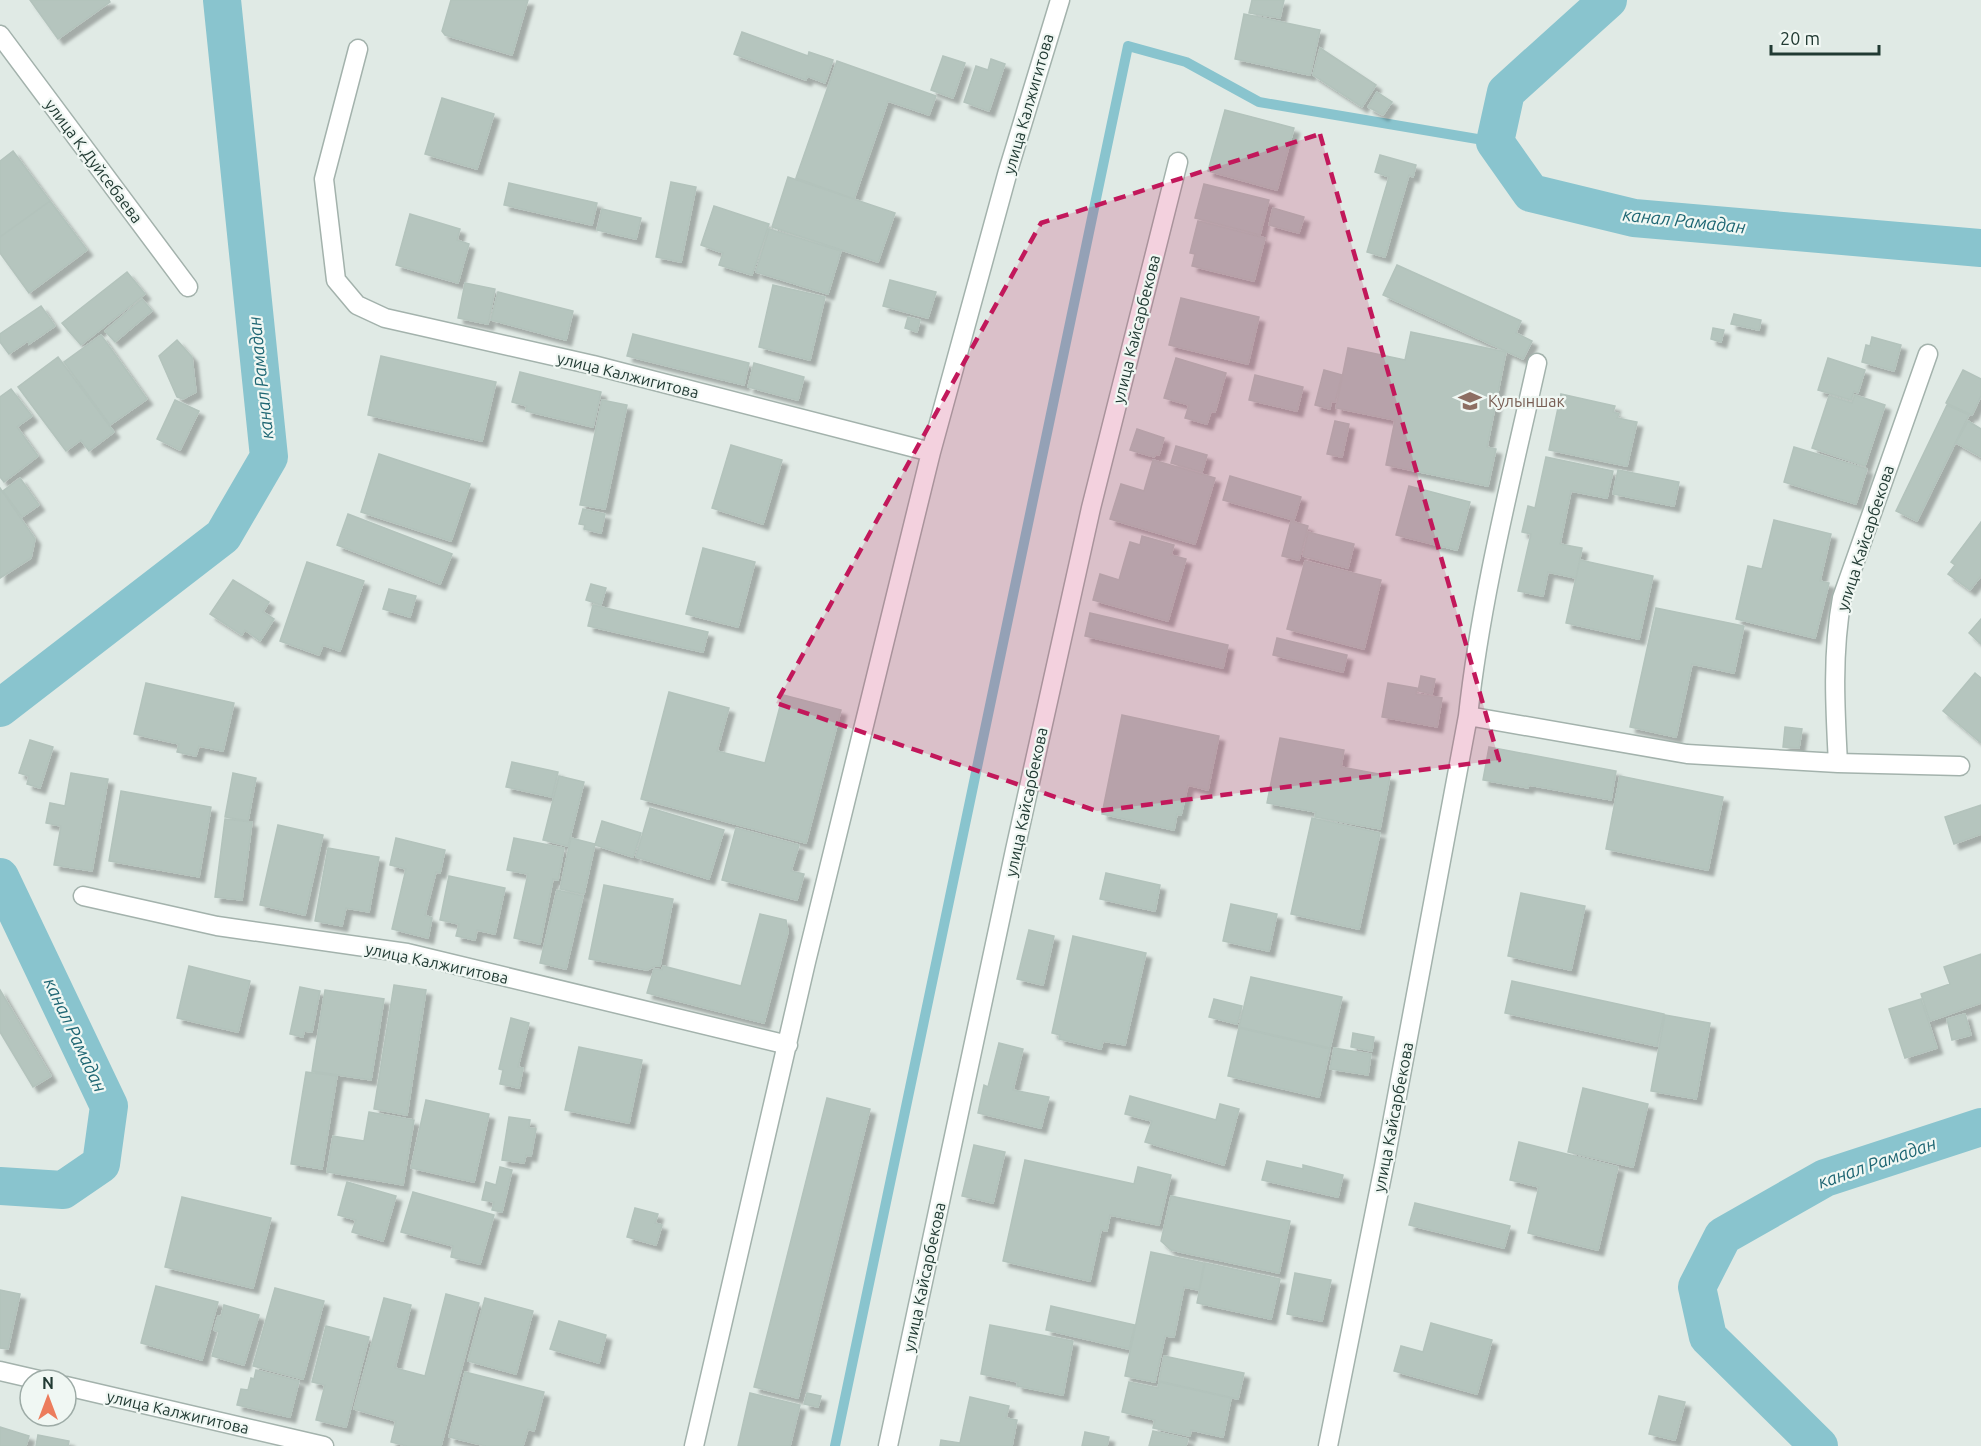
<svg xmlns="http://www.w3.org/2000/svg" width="1981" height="1446" font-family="Ubuntu,sans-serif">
  <defs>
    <filter id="shadow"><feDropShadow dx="5.5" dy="5.5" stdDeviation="1.5" flood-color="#0004"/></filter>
  </defs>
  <rect width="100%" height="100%" fill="#e0eae5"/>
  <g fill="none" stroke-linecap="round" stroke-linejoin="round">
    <path stroke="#89c4ce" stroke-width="10" d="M835,1446L1128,46L1186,62L1259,102L1495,142"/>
    <path stroke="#89c4ce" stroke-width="38" d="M1608,0L1506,92L1495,142L1531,193L1634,218L1981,248
      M0,708L223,536L269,457L222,0
      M0,877L109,1106L101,1164L63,1190L0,1186
      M1819,1446L1708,1337L1697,1287L1723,1236L1825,1178L1981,1127"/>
  </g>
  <path fill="#b5c5be" stroke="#b3c3bc" stroke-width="1.5" filter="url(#shadow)" d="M30,0H109L110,2L58,39Z
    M451,0H528L512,55L445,35L442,31Z
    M1252,0H1284L1280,18L1249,13Z
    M1244,14L1320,30L1310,75L1235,59Z
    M742,32L808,56L809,52L833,60L825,83L807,76L806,80L734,54Z
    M1320,48L1376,85L1362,107L1313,75Z
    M943,56L965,63L953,98L931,90Z
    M991,59L1005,64L989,111L964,102L976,66L988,70Z
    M837,61L936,96L929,115L888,101L854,199L796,178Z
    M1377,92L1392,102L1383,115L1368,107Z
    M442,98L494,114L477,169L425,154Z
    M1225,110L1294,128L1277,190L1208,171Z
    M13,151L50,201L0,237V161Z
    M1380,155L1416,165L1413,177L1409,175L1385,257L1367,252L1389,177L1375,172Z
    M788,177L895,213L878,262L772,227Z
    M671,182L696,187L681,262L656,257Z
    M509,183L597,203L592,225L504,205Z
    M1204,184L1269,200L1260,235L1195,218Z
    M50,201L87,250L29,293L0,253V237Z
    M714,206L769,224L752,275L719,265L723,253L701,245Z
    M1273,208L1304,217L1299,233L1269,225Z
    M602,209L641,218L636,239L597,230Z
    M410,214L460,229L457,240L469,244L458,283L396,265Z
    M1198,221L1265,238L1254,281L1192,266L1195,254L1190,253Z
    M769,229L841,251L828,294L756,272Z
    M1397,265L1521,321L1516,333L1532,341L1523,359L1383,295Z
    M127,272L145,294L81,345L62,323Z
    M890,280L936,292L928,318L883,306Z
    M465,283L495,289L488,324L458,318Z
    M773,285L825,297L810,360L759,347Z
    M498,292L573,311L566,340L491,320Z
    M1181,298L1259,317L1248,364L1169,345Z
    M142,299L152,311L115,342L105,331Z
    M41,306L55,326L29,344L28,341L9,354L0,342V334Z
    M1734,314L1761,320L1759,330L1731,324Z
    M908,317L920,320L917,332L905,328Z
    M1713,328L1724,330L1721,342L1711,339Z
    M1411,332L1506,352L1487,447L1496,449L1488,486L1386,465L1395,420L1336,408L1348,348L1405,360Z
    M633,334L749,363L744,385L627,356Z
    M101,335L147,399L110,425L64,362Z
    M1872,337L1901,345L1894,371L1862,362L1866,345L1870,346Z
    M177,340L192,357L196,392L183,399L177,397L159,356Z
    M381,356L496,382L482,441L368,415Z
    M58,357L114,432L89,451L81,440L66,451L18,387Z
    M1176,358L1226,373L1215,412L1211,411L1207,424L1185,418L1189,405L1164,398Z
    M1828,358L1865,370L1858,393L1854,391L1851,400L1818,390Z
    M754,363L804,377L798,400L748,387Z
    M1324,370L1342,375L1335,402L1331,401L1330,409L1315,405Z
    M1963,370L1981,379V396L1972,415L1946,403Z
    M520,372L601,392L593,427L526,411L527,406L512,402Z
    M1255,375L1303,387L1297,411L1249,400Z
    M11,389L32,416L17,427L38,456L4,482L0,477V397Z
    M1561,394L1615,406L1613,412L1619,414L1617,418L1637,422L1627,466L1549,450Z
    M1855,395L1885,405L1865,466L1812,448L1829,396L1852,403Z
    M175,400L199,411L180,450L157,439Z
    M602,400L627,405L605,509L580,505Z
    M1947,405L1969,415L1917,521L1896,511Z
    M1335,421L1349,424L1342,457L1327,454Z
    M1968,421L1981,429V457L1956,443Z
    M1137,429L1164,438L1159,455L1156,454L1154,457L1130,450Z
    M731,445L782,460L763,524L712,508Z
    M1176,446L1207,455L1202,472L1171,463Z
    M1794,447L1867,469L1856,504L1784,482Z
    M379,454L470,484L451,541L361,512Z
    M1546,457L1613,471L1607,498L1571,491L1560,544L1582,548L1576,578L1548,572L1543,596L1518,591L1531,534L1522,532L1528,506L1535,508Z
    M1153,460L1215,478L1195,544L1110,519L1121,484L1144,491Z
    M1618,470L1679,482L1674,506L1613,494Z
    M1230,476L1301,497L1294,520L1223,500Z
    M20,478L39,505L22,517L3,491Z
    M1409,486L1470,502L1457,550L1396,535Z
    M0,488L35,539L31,558L0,578Z
    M583,509L605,514L601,533L584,529L585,525L579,524Z
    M348,514L452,554L440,584L337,545Z
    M1774,520L1831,534L1820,581L1829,583L1815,638L1736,619L1748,566L1762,569Z
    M1291,521L1308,526L1299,560L1282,556Z
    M1981,522V576L1970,590L1948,574L1955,565L1951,562Z
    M1308,532L1354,544L1348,568L1303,556Z
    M1142,536L1174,545L1171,555L1186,559L1168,621L1093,600L1100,574L1119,580L1130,542L1140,545Z
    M703,548L755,562L738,627L686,614Z
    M1580,560L1653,576L1639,639L1566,623Z
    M1305,561L1381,580L1364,649L1287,629Z
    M307,562L364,581L340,651L323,645L319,655L280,641Z
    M233,580L269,602L263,612L274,619L260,641L245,630L242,635L210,614Z
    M591,584L606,588L601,605L586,600Z
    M389,589L416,596L410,617L383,609Z
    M593,605L708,632L703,652L588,626Z
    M1656,608L1744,626L1734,673L1692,664L1676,737L1630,727Z
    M1090,613L1228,645L1223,668L1085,636Z
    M1981,619V644L1969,633Z
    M1277,638L1347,655L1343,672L1273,655Z
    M1975,673L1981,678V743L1943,711Z
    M1421,676L1435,679L1432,694L1418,691Z
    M146,683L234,703L223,751L199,746L196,756L177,752L179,744L134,734Z
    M1388,683L1417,688L1416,694L1442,698L1437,727L1382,717Z
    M669,692L729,708L717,751L765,763L783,695L841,710L806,843L641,799Z
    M1122,715L1219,736L1208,790L1188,785L1181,815L1177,814L1174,830L1102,814Z
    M1785,727L1802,729L1799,748L1783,747Z
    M1280,738L1344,750L1341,767L1390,776L1380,829L1315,817L1316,812L1267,803Z
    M30,740L53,747L40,788L27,784L29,776L19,773Z
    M1489,747L1616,771L1611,800L1529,785L1528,788L1483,780Z
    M512,762L558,772L552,797L506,787Z
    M71,773L108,779L92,871L54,865L61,826L46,823L50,803L65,806Z
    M233,773L256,778L248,821L225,817Z
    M559,776L584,782L568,846L543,840Z
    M1620,776L1723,797L1708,870L1606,849Z
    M121,791L211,807L199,877L109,861Z
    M1981,805V834L1954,844L1945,817Z
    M650,808L724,830L709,879L636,857Z
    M1312,818L1380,833L1359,929L1291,914Z
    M225,819L252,822L242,900L215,897Z
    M602,821L641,833L633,857L595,845Z
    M278,825L323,835L305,915L260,905Z
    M736,828L799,845L791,871L804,874L797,900L722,880Z
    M396,838L445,850L440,873L436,872L425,915L432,918L428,938L392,929L406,869L390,865Z
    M514,838L564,848L558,880L553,879L540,944L514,938L528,874L507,870Z
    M571,838L595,844L584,894L560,889Z
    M328,848L379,857L369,912L346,908L342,926L315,921Z
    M1106,873L1160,885L1155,911L1100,899Z
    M449,876L505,888L495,934L477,930L475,940L456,936L459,924L440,920Z
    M604,885L673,899L660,966H655L647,970L589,959Z
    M557,890L583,896L566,969L540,963Z
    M1521,893L1585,906L1571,970L1508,956Z
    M1231,904L1277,914L1269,951L1223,941Z
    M760,914L786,920L788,932L764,1023L647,993L654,969L662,970L663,966L741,986Z
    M1029,930L1054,936L1043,985L1017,979Z
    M1073,936L1146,953L1125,1045L1103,1041L1101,1049L1059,1039L1060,1035L1052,1033Z
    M1981,954V1003L1930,1021L1921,994L1950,984L1944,967Z
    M189,966L250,981L238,1032L177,1018Z
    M1251,977L1342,997L1330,1048L1239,1027Z
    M1512,981L1664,1014L1657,1046L1505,1013Z
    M394,985L426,990L407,1115L374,1109Z
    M300,987L320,991L312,1032L304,1031L303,1037L290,1034Z
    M0,990L51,1076L33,1087L0,1032Z
    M325,990L384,999L371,1080L312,1071Z
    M1214,999L1242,1006L1237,1024L1209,1017Z
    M1921,999L1937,1048L1905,1058L1889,1009Z
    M1965,1014L1971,1035L1952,1040L1947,1019Z
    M1665,1015L1710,1023L1696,1099L1651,1091Z
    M511,1018L529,1023L518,1067L523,1068L519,1088L500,1084L503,1070L499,1069Z
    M1239,1028L1330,1049L1319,1097L1228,1076Z
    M1353,1033L1374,1037L1372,1051L1351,1047Z
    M999,1043L1023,1049L1013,1090L1049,1097L1041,1128L978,1113L984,1085L988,1087Z
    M579,1047L642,1060L629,1123L565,1110Z
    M1334,1048L1371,1054L1368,1075L1330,1069Z
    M306,1072L337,1076L322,1169L291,1164Z
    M1583,1088L1648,1104L1633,1167L1568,1152Z
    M1130,1096L1216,1120L1220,1104L1239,1109L1224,1165L1145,1142L1152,1121L1125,1114Z
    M827,1098L870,1109L798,1398L754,1387Z
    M426,1100L489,1114L474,1182L411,1168Z
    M369,1112L414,1120L403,1185L327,1172L333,1136L364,1141Z
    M509,1117L530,1120L529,1128L536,1129L531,1156L526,1155L524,1163L502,1160Z
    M1519,1142L1618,1167L1598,1250L1528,1233L1539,1187L1510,1180Z
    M974,1145L1005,1152L993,1203L962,1196Z
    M1025,1160L1134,1184L1138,1167L1171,1175L1159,1225L1110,1215L1107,1231L1101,1230L1090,1281L1003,1261Z
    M1267,1161L1303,1169V1165L1343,1175L1338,1197L1262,1180Z
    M500,1167L512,1170L502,1212L492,1210L494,1202L482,1200L486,1182L496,1185Z
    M347,1182L396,1196L383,1241L352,1232L356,1220L338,1215Z
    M413,1192L494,1215L480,1264L451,1257L453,1246L401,1232Z
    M1171,1196L1290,1221L1279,1273L1171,1250L1161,1241Z
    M182,1197L271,1218L253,1288L165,1267Z
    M1415,1203L1510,1226L1504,1248L1409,1225Z
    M635,1208L658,1214L655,1223L662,1225L656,1245L627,1237Z
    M1151,1252L1204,1263L1199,1290L1184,1287L1174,1337L1165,1336L1155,1382L1125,1376Z
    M1205,1263L1280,1279L1271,1319L1197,1303Z
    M1295,1273L1331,1280L1322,1321L1287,1314Z
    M156,1286L218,1302L202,1360L141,1343Z
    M275,1288L324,1301L303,1379L253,1366Z
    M0,1290L20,1294L8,1349L0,1348Z
    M446,1294L479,1303L441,1446H407L391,1442L396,1421L354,1409L384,1298L411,1305L395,1368L425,1376Z
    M485,1298L533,1311L516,1374L468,1361Z
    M224,1305L259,1315L244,1365L212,1356L219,1332L214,1330L218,1316L221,1317Z
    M1051,1306L1135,1325L1129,1349L1046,1330Z
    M559,1321L606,1335L599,1363L550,1349Z
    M1431,1323L1492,1340L1477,1394L1394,1371L1401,1346L1423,1352Z
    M990,1325L1073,1341L1063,1395L1017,1386L1018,1382L981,1374Z
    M326,1326L369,1337L346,1427L316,1420L325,1385L312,1382Z
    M1164,1356L1244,1373L1238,1399L1159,1381Z
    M256,1370L299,1381L290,1417L237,1405L241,1389L248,1390L251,1378L254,1379Z
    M465,1372L544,1392L534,1431L528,1429L523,1446H486L449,1437Z
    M1129,1382L1158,1388L1159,1382L1231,1398L1223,1437L1191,1430L1190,1436L1153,1428L1155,1420L1122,1412Z
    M750,1393L800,1405L790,1446H738Z
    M807,1393L821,1396L818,1407L804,1404Z
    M1659,1396L1685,1402L1675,1440L1649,1434Z
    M970,1397L1009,1406L1006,1418L1017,1420L1012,1446H940L941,1440L960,1443Z
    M0,1427L29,1436L26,1446H0Z
    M1153,1431L1188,1439L1186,1446H1149Z
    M1085,1432L1109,1437L1107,1446H1082Z
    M38,1435L69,1441L68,1446H36Z"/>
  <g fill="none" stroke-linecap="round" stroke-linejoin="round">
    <g stroke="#a3b2ac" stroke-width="21">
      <path id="minor" d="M0,35L188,287
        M358,49L324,179L336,280L357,305L385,318L593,365L931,452
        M1468,716L1687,754L1838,763L1960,766
        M1838,763C1835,708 1832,652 1842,598L1928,354
        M83,896L217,926L407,953L788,1045
        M0,1371L39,1380
        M66,1386L324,1446
        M694,1446L806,962L931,452L1008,171L1060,0
        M888,1446L1015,850L1091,508L1178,162
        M1328,1446L1384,1166L1468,716C1481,597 1511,480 1537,363"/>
    </g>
    <use href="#minor" stroke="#fff" stroke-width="18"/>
  </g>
  <path fill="#c2185b" fill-opacity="0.2" stroke="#c2185b" stroke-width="4.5" stroke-dasharray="12 8" stroke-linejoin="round" d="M1320,134L1499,760L1097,811L776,703L1041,223Z"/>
  <defs>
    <g id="school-bare" transform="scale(1.8)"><path d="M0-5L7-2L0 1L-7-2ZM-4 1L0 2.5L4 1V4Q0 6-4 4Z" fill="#8d6e63" stroke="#f0f7f3" stroke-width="2.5" paint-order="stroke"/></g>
  </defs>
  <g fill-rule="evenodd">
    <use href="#school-bare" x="1470" y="401"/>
  </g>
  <g text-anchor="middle" stroke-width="4.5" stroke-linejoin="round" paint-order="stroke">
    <g font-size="16" fill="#213a33" stroke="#f0f7f3">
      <text transform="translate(1028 104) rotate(-74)" y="6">улица Калжигитова</text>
      <text transform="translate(94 161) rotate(53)" y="6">улица К.Дуйсебаева</text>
      <text transform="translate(1136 329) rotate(-76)" y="6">улица Кайсарбекова</text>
      <text transform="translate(628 375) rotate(14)" y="6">улица Калжигитова</text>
      <text transform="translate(1865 538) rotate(-72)" y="6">улица Кайсарбекова</text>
      <text transform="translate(1026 802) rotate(-78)" y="6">улица Кайсарбекова</text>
      <text transform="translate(437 963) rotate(12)" y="6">улица Калжигитова</text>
      <text transform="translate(1393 1117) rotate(-79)" y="6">улица Кайсарбекова</text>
      <text transform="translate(924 1277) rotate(-78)" y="6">улица Кайсарбекова</text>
      <text transform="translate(178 1412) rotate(13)" y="6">улица Калжигитова</text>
    </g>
    <g font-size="16" fill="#785e54" stroke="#f0f7f3" text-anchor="start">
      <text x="1488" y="407">Кулыншак</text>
    </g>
    <g font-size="18" font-style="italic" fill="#1e6673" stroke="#f0f7f3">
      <text transform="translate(1684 221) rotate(6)" y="6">канал Рамадан</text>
      <text transform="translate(261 378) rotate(-96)" y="6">канал Рамадан</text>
      <text transform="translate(75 1035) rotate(65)" y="6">канал Рамадан</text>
      <text transform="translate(1877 1163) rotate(-19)" y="6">канал Рамадан</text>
    </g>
  </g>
  <g transform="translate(48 1398)"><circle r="28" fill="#f0f7f3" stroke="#9daba6" stroke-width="1.5"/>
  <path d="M0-4.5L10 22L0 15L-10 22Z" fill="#ec7c5c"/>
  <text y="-9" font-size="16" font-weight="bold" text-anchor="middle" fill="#213a33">N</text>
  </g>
  <path d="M1771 45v9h108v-9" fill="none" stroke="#213a33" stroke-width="3"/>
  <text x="1780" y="45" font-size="18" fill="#213a33" stroke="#f0f7f3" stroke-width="4.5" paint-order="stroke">20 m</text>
</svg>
